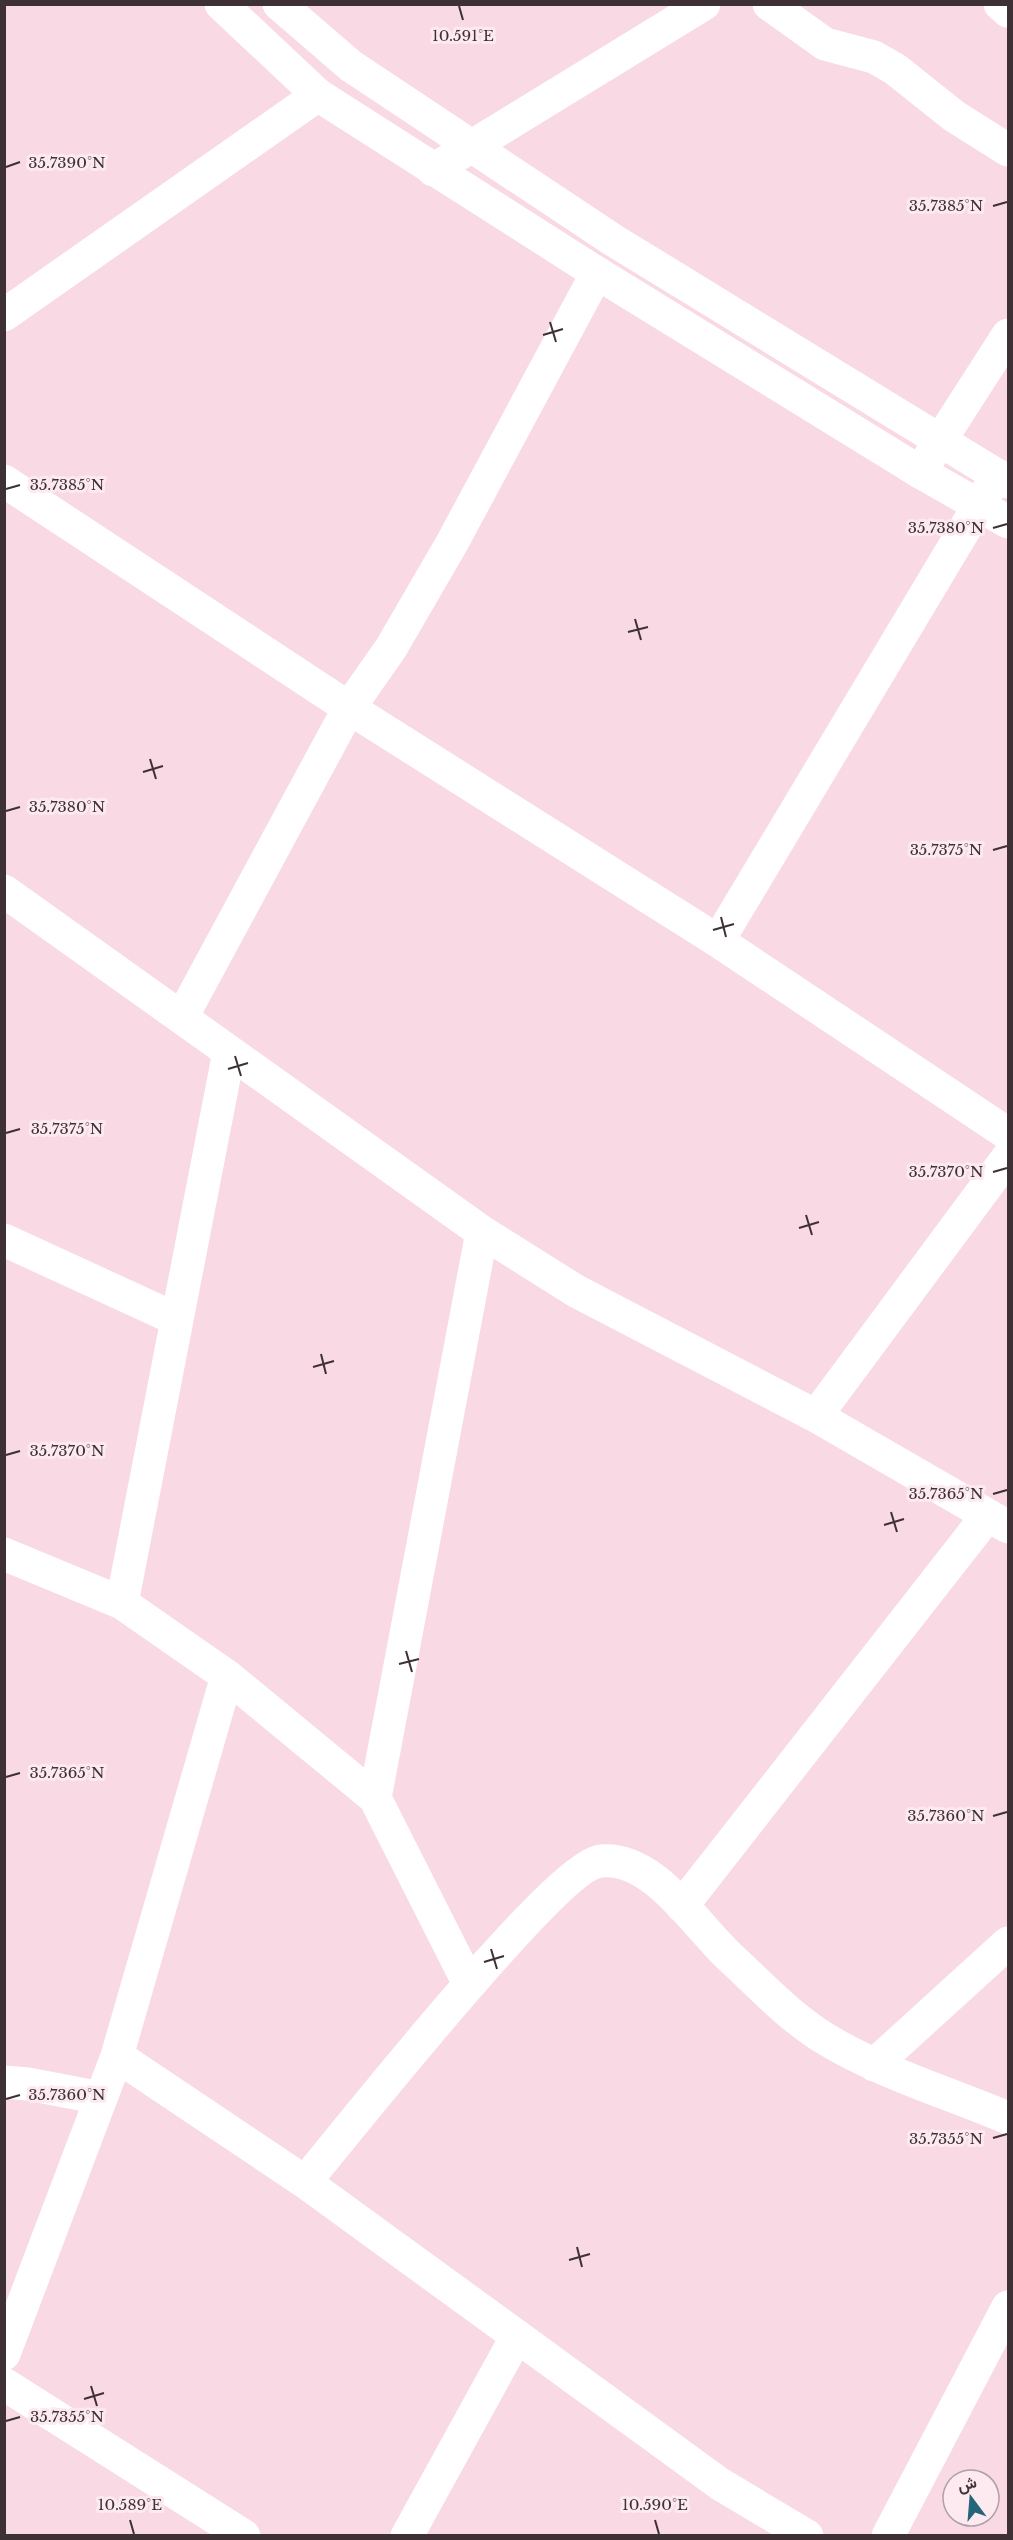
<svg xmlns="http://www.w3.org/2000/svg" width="1013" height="2540" font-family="'Libre Baskerville',Vazirmatn,serif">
  <rect width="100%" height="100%" fill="#f8d9e4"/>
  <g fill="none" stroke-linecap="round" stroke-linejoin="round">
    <path stroke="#fff" stroke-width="33" d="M769,4L825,44L874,57L895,69L954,116L1008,150
      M1000,4L1008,11
      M433,170L704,4
      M4,315L318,95
      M920,472L1008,335
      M4,481L349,708L718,941L1008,1134
      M4,891L482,1232L576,1291L816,1416L1008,1527
      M718,941L997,475
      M182,1017L349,708L391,648L452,543L597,273
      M4,1240L176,1319
      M816,1416L1008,1157
      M4,1554L122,1603L227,1676L375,1798L469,1984
      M122,1603L229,1052
      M375,1798L482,1232
      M682,1906L987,1516
      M117,2056L305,2182L720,2484L807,2536
      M874,2065L1008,1943
      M4,2082L28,2084L101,2098
      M305,2182C345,2134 557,1865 601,1861C655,1856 697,1928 732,1959C761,1986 790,2017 824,2038C881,2073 947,2092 1008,2118
      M4,2354L117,2056L227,1676
      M4,2384L244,2536
      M407,2536L517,2336
      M888,2536L1008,2307"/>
    <path stroke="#fff" stroke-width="33" d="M221,4L318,95L597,273L920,472L1008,522
      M279,4L351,66L613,240L1008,482"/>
  </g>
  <path fill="none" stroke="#3d3135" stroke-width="2" d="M459,6L463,20M6,167L20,162M993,206L1007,202M550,322L556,342M543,335L563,329M6,489L20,485M993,528L1007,524M635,619L641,640M628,632L648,627M150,759L156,779M143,772L163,766M6,811L20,807M993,850L1007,846M721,917L726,937M713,930L734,924M235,1056L241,1076M228,1069L248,1063M6,1133L20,1129M993,1172L1007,1168M806,1215L812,1235M799,1228L819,1222M321,1354L326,1374M313,1367L334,1361M6,1455L20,1451M993,1494L1007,1490M891,1512L897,1532M884,1525L904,1519M406,1651L412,1672M399,1664L419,1659M6,1777L20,1773M993,1816L1007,1812M491,1949L497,1969M484,1962L504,1956M6,2099L20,2095M993,2138L1007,2134M577,2247L582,2267M569,2260L590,2254M91,2386L97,2406M84,2399L104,2393M6,2421L20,2417M130,2520L134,2534M655,2520L659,2534"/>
  <g font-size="15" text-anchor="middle" fill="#3d3135" stroke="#fdeaf1" stroke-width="6" stroke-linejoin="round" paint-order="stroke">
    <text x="463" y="41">10.591°E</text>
    <text x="67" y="168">35.7390°N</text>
    <text x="946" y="211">35.7385°N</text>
    <text x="67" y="490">35.7385°N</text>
    <text x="946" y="533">35.7380°N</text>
    <text x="67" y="812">35.7380°N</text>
    <text x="946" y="855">35.7375°N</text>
    <text x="67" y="1134">35.7375°N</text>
    <text x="946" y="1177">35.7370°N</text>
    <text x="67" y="1456">35.7370°N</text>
    <text x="946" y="1499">35.7365°N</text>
    <text x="67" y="1778">35.7365°N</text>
    <text x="946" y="1821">35.7360°N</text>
    <text x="67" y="2100">35.7360°N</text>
    <text x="946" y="2144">35.7355°N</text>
    <text x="67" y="2422">35.7355°N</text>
    <text x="130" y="2510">10.589°E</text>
    <text x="655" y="2510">10.590°E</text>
  </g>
  <rect width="1013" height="2540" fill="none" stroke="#3d3135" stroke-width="12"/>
  <g transform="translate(971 2498) rotate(344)"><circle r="28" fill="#fdeaf1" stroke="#b0a0a6" stroke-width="1.5"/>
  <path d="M0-4.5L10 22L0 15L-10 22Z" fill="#246579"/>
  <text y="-9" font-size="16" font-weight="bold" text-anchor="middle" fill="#3d3135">ش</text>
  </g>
</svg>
